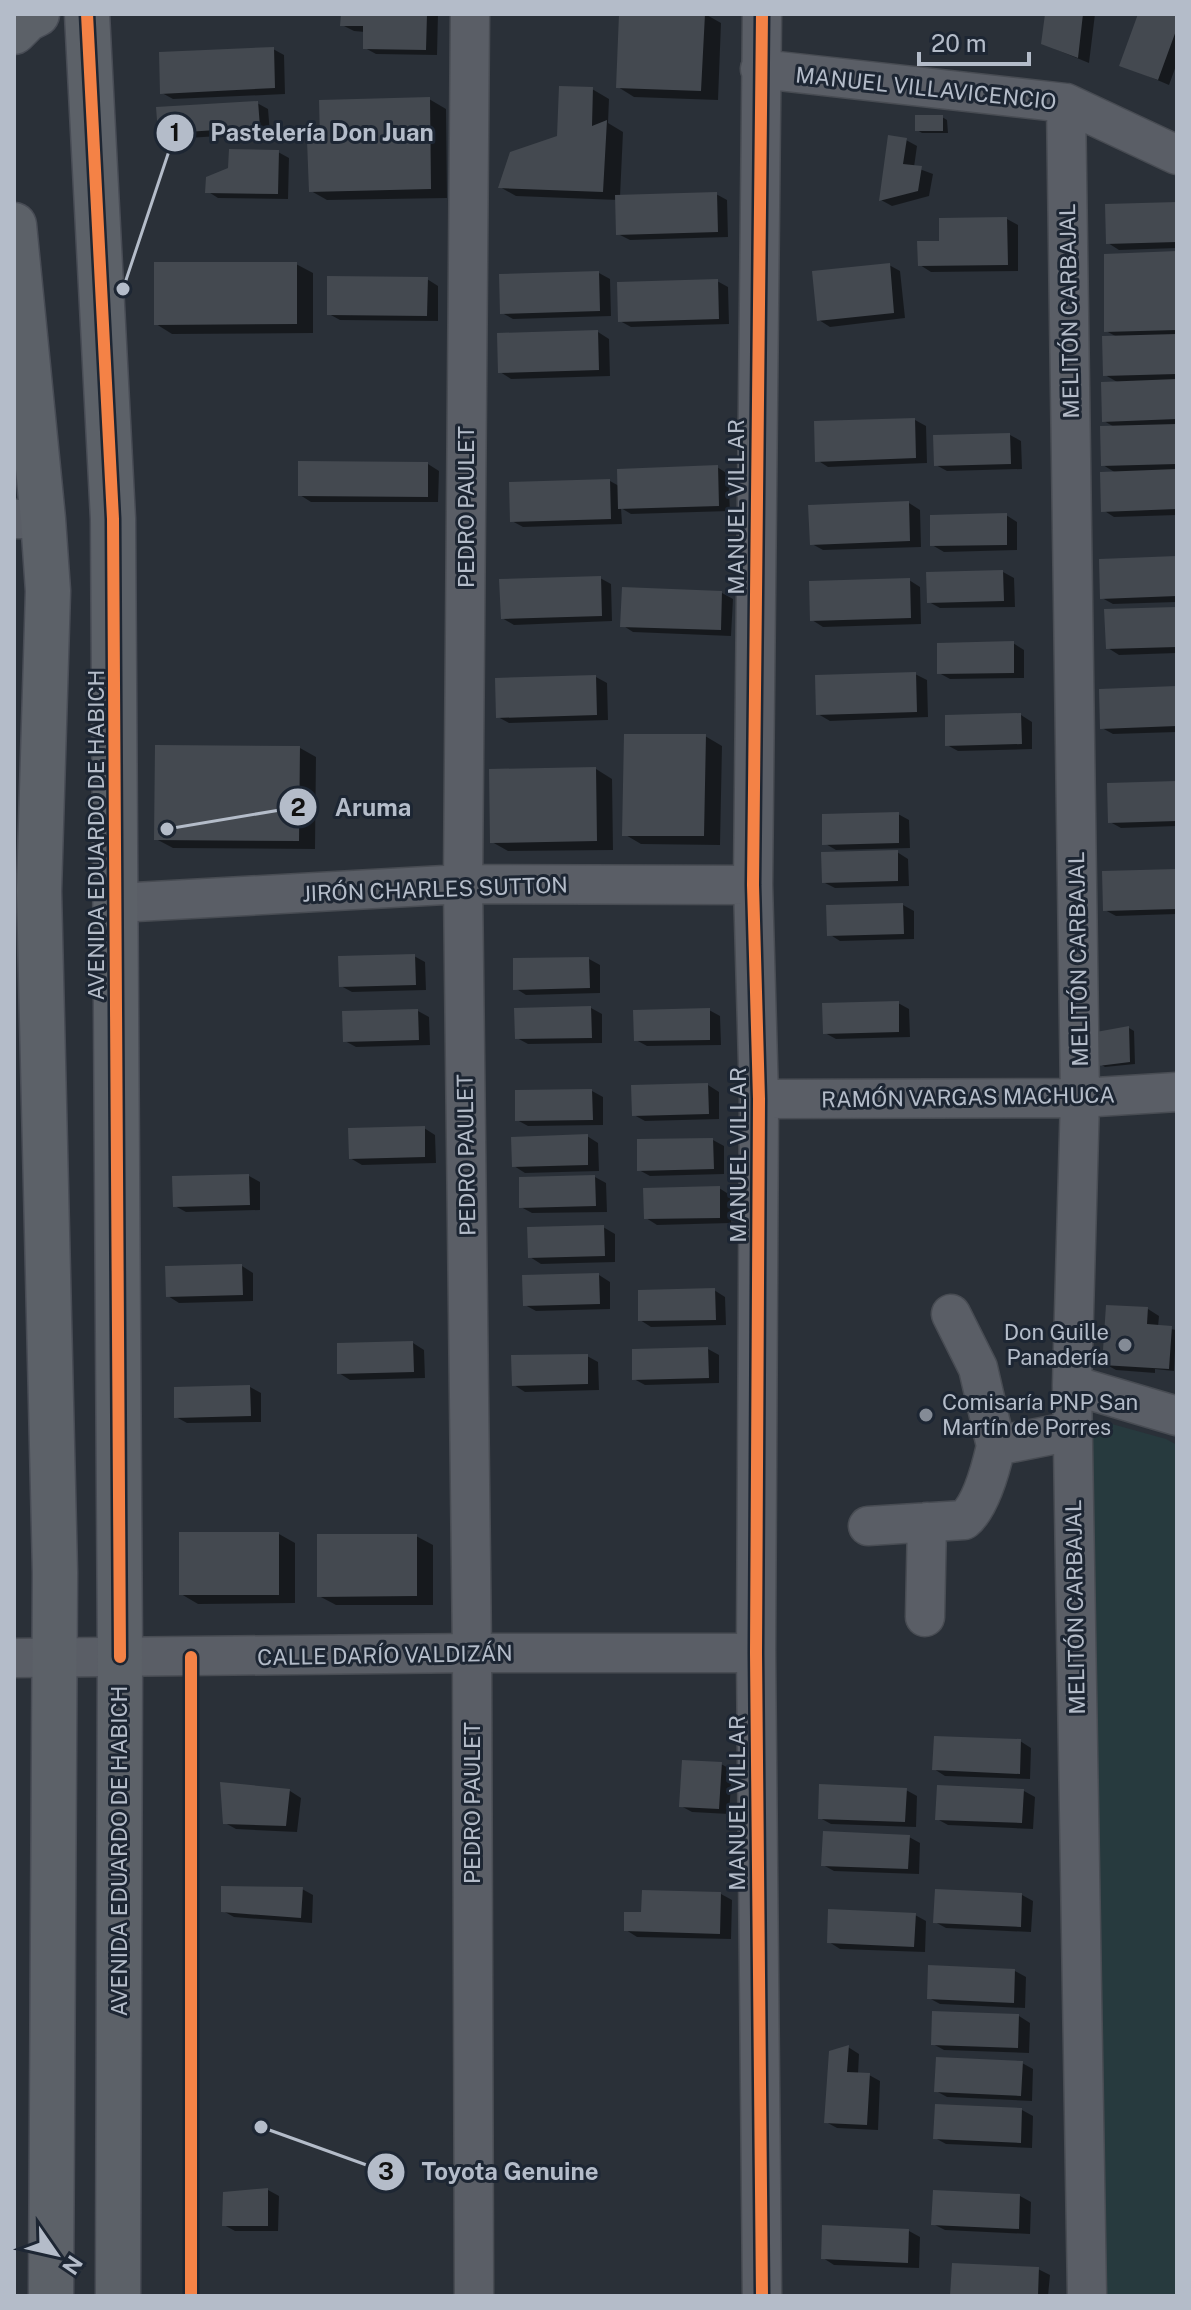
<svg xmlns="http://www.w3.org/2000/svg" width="1191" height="2310" font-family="'Public Sans',sans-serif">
  <rect width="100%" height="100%" fill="#2a3038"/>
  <path fill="#273a3e" d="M1101,1421L1166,1439L1177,1445V2296H1091L1084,1434Z"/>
  <path fill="#0007" d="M343,14H438L437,55L376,54L365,48V32L354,31L342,25Z
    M621,14H705L721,23L718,100L634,97L618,87Z
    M1047,14H1095L1089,63L1055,49Z
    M1141,14H1177V63L1169,85L1122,65Z
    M273,49L284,55L285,94L173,99L162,93Z
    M592,89L609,99L608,123L623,132L620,197L716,194L727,200L728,237L630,240L618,234V200L516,196L500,187L559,138Z
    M429,99L446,109L447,198L327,200L311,191Z
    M257,103L268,109L270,133L171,139L159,133Z
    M942,117L947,120L948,133H922L917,130Z
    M906,140L917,146L914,167L933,174L929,196L892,206L881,200Z
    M278,152L289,158L288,199L218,198L207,191Z
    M1177,204V248L1119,250L1108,243Z
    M1007,219L1018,225V271L931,272L920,265L941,243Z
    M1177,253V515L1114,517L1103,510L1116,473L1103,465L1116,428L1104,421L1119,383L1105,375L1119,338L1106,331Z
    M296,264L313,273V333L172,334L156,324Z
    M889,265L900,271L905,318L830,327L819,320Z
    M599,273L610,279L611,316L513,319L502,313Z
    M427,279L438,286V321L340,320L329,314Z
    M717,281L728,287L729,324L631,327L620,321Z
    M598,332L609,339L610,376L511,379L500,372Z
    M915,420L926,426L927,463L828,467L817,460Z
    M1010,435L1021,441L1022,469L947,471L936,465Z
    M428,464L439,471L438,502H311L300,495Z
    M717,467L728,474L730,511L631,514L621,508L622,524L523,527L512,521L610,481L619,486Z
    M909,503L920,510L921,547L823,550L812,544Z
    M1006,515L1017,522V550L944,552L932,545Z
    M1177,558V602L1113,604L1102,598Z
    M1003,572L1014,578L1015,607L940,608L929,602Z
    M600,578L611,584L612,621L514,625L502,618Z
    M909,580L920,587L921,624L823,627L812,620Z
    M722,593L733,599L731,636L633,632L622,625Z
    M1177,609V653L1119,655L1108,648Z
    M1013,643L1024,650V678L950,679L939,673Z
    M915,674L927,680L928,717L830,721L818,714Z
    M596,677L607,683L608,720L509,723L498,717Z
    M1177,688V732L1113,734L1102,728Z
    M1021,715L1032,722V749L958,751L947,745Z
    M705,736L722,746L720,845L641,844L624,834Z
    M300,748L316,757L315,849L173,848L156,839Z
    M596,769L612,779L613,850L508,851L492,842Z
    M1177,783V826L1121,828L1110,822Z
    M898,814L909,820L910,848L836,850L824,843Z
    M897,852L908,859L909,886L835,888L823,882Z
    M1177,871V914L1116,916L1105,910Z
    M903,905L914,911V939L840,941L829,934Z
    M414,956L425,962L426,990L352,992L341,986Z
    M589,959L600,965V993L526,995L515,988Z
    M898,1003L909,1009L910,1037L836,1039L825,1033Z
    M591,1008L602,1014V1043L528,1044L517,1038Z
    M709,1010L720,1016L721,1045L647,1046L636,1040Z
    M418,1011L429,1017L430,1045L356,1047L345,1041Z
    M1129,1028L1134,1031L1135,1064L1105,1067L1100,1064Z
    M708,1085L719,1092V1119L645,1121L634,1115Z
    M592,1091L603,1097V1125L528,1126L517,1120Z
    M424,1128L435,1135L436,1163L362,1165L350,1158Z
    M587,1136L598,1143L599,1171L525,1173L514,1166Z
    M713,1140L724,1146V1174L650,1176L639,1170Z
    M249,1176L260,1182V1210L186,1212L175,1206Z
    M595,1177L606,1183L607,1212L532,1213L521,1207Z
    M719,1188L730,1195L731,1223L657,1225L646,1218Z
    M603,1227L615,1234V1262L541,1264L530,1257Z
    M242,1266L253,1273V1301L179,1303L168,1296Z
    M599,1275L610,1282V1309L536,1311L525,1305Z
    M714,1290L725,1297L726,1325L651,1327L640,1320Z
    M1148,1309L1159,1316L1158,1327L1176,1330L1174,1371L1155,1369V1373L1116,1370L1105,1364Z
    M413,1343L424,1350L425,1378L350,1380L339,1373Z
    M708,1349L719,1355V1383L645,1385L634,1379Z
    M587,1356L598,1362L599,1390L525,1392L514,1385Z
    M250,1387L261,1393V1422L187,1423L176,1417Z
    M279,1534L295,1543V1603L198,1604L181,1594Z
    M416,1536L433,1545V1605H336L319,1596Z
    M1020,1741L1031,1748L1030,1779L945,1776L934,1769Z
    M721,1764L732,1770L729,1814L692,1812L681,1806Z
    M906,1790L917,1796L916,1827L831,1824L820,1818Z
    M290,1791L301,1798L297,1832L236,1829L225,1823Z
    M1024,1791L1035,1797L1033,1829L948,1825L937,1819Z
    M909,1837L920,1843L919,1874L834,1871L823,1865Z
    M302,1889L313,1895L312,1923L234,1917L223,1911Z
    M721,1894L732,1900L731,1939L637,1937L626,1930L643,1914Z
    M1022,1895L1033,1901L1031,1932L946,1928L935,1922Z
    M915,1915L926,1921L925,1952L840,1949L829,1942Z
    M1015,1971L1026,1977L1025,2008L940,2004L929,1998Z
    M1019,2016L1030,2023L1029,2053L944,2050L933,2044Z
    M848,2047L859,2054L858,2074L869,2075L880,2081L878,2130L837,2128L826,2122Z
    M1022,2063L1033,2069L1032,2101L947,2097L936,2091Z
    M1022,2110L1033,2116L1032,2148L946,2144L935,2138Z
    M268,2190L279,2196L278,2231H235L224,2225Z
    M1020,2196L1031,2202L1030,2234L945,2230L933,2224Z
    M909,2231L920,2237L919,2268L834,2265L823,2258Z
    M1038,2269L1050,2275L1048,2296H952Z"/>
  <path fill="#444950" d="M341,14H427L426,50L363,49V26H340Z
    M619,14H705L701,91L616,88Z
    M1045,14H1083L1078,58L1041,44Z
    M1138,14H1177V28L1158,80L1119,66Z
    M274,47L275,88L160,94L159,52Z
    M559,86L593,87L592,126L607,120L603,192L498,188L510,152L557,136Z
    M430,97L431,189L309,192L307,140H320L319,100Z
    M258,101L260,127L158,134L156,107Z
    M915,115H943V131H915Z
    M888,135L907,138L903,164L922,166L918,191L879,201Z
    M229,149L279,150L278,194L205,193L206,177L228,168Z
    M717,192L718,232L616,235L615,195Z
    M1177,202V242L1106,244L1105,204Z
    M1007,217L1008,265L918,266L917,241H939V218Z
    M1177,251V330L1104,332V254Z
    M154,262H297V324L154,325Z
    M890,263L894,313L817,321L812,271Z
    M599,271L600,311L500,314L499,274Z
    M327,276L428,277L427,316L327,315Z
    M718,279L719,319L618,322L617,282Z
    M598,330L599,370L498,373L497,333Z
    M1177,334V374L1103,376L1102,336Z
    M1177,379V419L1102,422L1101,382Z
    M915,418L916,458L815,462L814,421Z
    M1177,424V464L1101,466L1100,426Z
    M1010,433L1011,464L934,466L933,435Z
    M298,461L428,462V497L298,496Z
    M718,465L719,506L618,509L617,469Z
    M1177,469V509L1101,512L1100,472Z
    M610,479L611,519L510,522L509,482Z
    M909,501L910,541L810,545L808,505Z
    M1007,513V545L930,546V515Z
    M1177,556V596L1100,599L1099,559Z
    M1003,570L1004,601L927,603L926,572Z
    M601,576L602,616L501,619L499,579Z
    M910,578L911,618L810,621L809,581Z
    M622,587L722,591L721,630L620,627Z
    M1177,607V647L1106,649L1104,609Z
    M1014,641V673L937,674V643Z
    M916,672L917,712L816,715L815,675Z
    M596,675L597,715L496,718L495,678Z
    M1177,686V726L1100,729L1099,689Z
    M1021,713L1022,744L945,746V715Z
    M624,734H706L704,836H622Z
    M155,745L300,746L299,841L154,840Z
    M596,767L597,841L490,843L489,769Z
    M1177,781V821L1108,823L1107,783Z
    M899,812V843L822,845V814Z
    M898,850V881L822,883L821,852Z
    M1177,869V909L1103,911L1102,871Z
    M903,903L904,934L827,936L826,905Z
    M415,954L416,985L339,987L338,956Z
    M589,957L590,988L513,990V958Z
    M899,1001V1032L823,1034L822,1003Z
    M591,1006L592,1038L515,1039L514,1008Z
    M710,1008V1040L634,1041L633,1010Z
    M418,1009L419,1040L343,1042L342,1011Z
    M1129,1026L1130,1062L1098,1066L1096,1032Z
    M708,1083L709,1114L632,1116L631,1085Z
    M592,1089L593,1120L515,1121V1090Z
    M425,1126V1157L349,1159L348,1128Z
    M588,1134V1165L512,1167L511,1137Z
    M713,1138L714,1169L637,1171V1139Z
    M249,1174L250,1205L173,1207L172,1176Z
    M595,1175L596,1206L519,1208V1177Z
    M720,1186V1218L644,1219L643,1188Z
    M604,1225L605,1256L528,1258L527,1227Z
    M242,1264L243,1295L166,1297L165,1266Z
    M599,1273L600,1304L523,1306L522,1275Z
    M715,1288L716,1320L638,1321V1290Z
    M1106,1305L1148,1307L1147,1324L1172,1326L1169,1369L1102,1365Z
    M413,1341L414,1372L337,1374V1343Z
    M708,1347L709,1378L632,1380V1349Z
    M588,1354V1384L512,1386L511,1355Z
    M250,1385L251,1416L174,1418V1387Z
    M179,1532H279V1595H179Z
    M317,1534H417V1596L317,1597Z
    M934,1736L1021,1739L1020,1774L932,1770Z
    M682,1760L722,1762L719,1809L679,1807Z
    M220,1782L290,1789L286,1826L223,1824Z
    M819,1784L907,1788L905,1822L818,1819Z
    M937,1785L1024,1789L1022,1823L935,1820Z
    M823,1831L910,1835L908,1869L821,1866Z
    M221,1886L303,1887L301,1918L221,1912Z
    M935,1889L1022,1893L1021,1927L933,1923Z
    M642,1890L721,1892L720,1934L624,1931V1912H641Z
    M828,1909L916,1913L914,1947L827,1943Z
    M928,1965L1015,1969L1014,2003L927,1999Z
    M932,2011L1019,2014L1018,2048L931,2045Z
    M849,2045L847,2072L870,2073L867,2125L824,2123L829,2051Z
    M936,2057L1023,2061L1021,2096L934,2092Z
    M935,2104L1022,2108L1021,2143L933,2139Z
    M268,2188V2226H222L223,2192Z
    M933,2190L1020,2194L1019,2229L931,2225Z
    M822,2225L909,2229L908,2263L821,2259Z
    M952,2263L1039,2267L1038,2296H950Z"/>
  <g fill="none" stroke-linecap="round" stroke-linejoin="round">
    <g stroke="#484c53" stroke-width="41">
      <path id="minor" d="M470,14L463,884L472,1653L474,2296
        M760,69L1066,103L1177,155
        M1066,103L1080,1098L1072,1385L1087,2296
        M14,519H43
        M117,903L463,884L753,885
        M759,1099L1080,1098L1177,1092
        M951,1314L978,1368L996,1446
        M1072,1385L1177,1416
        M868,1526L964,1520C981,1506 991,1468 996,1446L1072,1431
        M925,1617L927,1522
        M14,1658L472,1653H756
        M762,2296L756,1653L759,1099L753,885L762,14"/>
    </g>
    <g stroke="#484c55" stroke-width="47">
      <path id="major" d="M87,14L113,519L120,1657L118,2296
        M14,32L27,19L37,14
        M14,225L43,519L48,591L39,891L55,1573L51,2296"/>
    </g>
    <use href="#minor" stroke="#5a5e66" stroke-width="38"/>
    <use href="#major" stroke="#5c6168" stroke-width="44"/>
    <g stroke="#1d2633" stroke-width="17">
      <path id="cycleway" d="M87,14L113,519L120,1657
        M191,2296V1657
        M762,2296L756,1653L759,1099L753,885L762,14"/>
    </g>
    <use href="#cycleway" stroke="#f48246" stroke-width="12"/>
  </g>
  <g fill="#848b96" stroke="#1d2633" stroke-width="3">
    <circle cx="1125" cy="1345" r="8"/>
    <circle cx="926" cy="1415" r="8"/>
  </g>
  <g text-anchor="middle" stroke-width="6" stroke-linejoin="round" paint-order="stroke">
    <g font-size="22" fill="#b4bcc9" stroke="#1d2633">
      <text transform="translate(926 88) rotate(6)" y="8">MANUEL VILLAVICENCIO</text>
      <text transform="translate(1069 311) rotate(-91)" y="8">MELITÓN CARBAJAL</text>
      <text transform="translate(466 507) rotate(-90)" y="8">PEDRO PAULET</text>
      <text transform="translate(736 507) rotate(-90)" y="8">MANUEL VILLAR</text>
      <text transform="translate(96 835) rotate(-90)" y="8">AVENIDA EDUARDO DE HABICH</text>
      <text transform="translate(435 889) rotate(-2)" y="8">JIRÓN CHARLES SUTTON</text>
      <text transform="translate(1078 959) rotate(-91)" y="8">MELITÓN CARBAJAL</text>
      <text transform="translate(968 1097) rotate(-1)" y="8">RAMÓN VARGAS MACHUCA</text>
      <text transform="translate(466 1155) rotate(-91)" y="8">PEDRO PAULET</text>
      <text transform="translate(738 1155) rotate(-90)" y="8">MANUEL VILLAR</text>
      <text transform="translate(1075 1607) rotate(-91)" y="8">MELITÓN CARBAJAL</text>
      <text transform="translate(385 1655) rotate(-1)" y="8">CALLE DARÍO VALDIZÁN</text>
      <text transform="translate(472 1803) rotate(-90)" y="8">PEDRO PAULET</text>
      <text transform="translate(737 1803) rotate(-90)" y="8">MANUEL VILLAR</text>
      <text transform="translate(119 1851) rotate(-90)" y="8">AVENIDA EDUARDO DE HABICH</text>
    </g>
    <g font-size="22" fill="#b4bcc9" stroke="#1d2633" text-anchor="end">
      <text x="1109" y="1340">Don Guille<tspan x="1109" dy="25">Panadería</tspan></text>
      <text x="942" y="1410" text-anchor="start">Comisaría PNP San<tspan x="942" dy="25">Martín de Porres</tspan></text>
    </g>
  </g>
  <path fill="none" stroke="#b4bcc9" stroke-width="3" d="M123 289L175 133M167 829L298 807M261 2127L386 2172"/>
  <g fill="#b4bcc9" stroke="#1d2633" stroke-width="3">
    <circle cx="123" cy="289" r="8"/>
    <circle cx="167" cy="829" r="8"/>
    <circle cx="261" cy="2127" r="8"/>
    <circle cx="175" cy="133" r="20"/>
    <circle cx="298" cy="807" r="20"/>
    <circle cx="386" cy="2172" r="20"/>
  </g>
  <g font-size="24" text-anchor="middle" font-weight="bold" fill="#111">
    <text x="175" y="141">1</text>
    <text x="298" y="816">2</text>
    <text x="386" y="2180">3</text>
  </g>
  <g font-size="24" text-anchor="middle" font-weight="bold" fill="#b4bcc9" stroke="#1d2633" stroke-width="6" stroke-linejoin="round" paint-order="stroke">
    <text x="322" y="141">Pastelería Don Juan</text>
    <text x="373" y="816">Aruma</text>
    <text x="510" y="2180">Toyota Genuine</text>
  </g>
  <rect width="1191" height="2310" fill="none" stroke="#b4bcc9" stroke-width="32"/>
  <g transform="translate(56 2254) rotate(124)" stroke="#1d2633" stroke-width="6" paint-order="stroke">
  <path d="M0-6L14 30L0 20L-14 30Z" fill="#b4bcc9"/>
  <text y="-12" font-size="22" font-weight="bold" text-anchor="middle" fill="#b4bcc9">N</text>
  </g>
  <path d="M919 52v12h110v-12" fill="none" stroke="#b4bcc9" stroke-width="4"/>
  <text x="931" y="52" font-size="24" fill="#b4bcc9" stroke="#1d2633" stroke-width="6" paint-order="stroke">20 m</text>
</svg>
